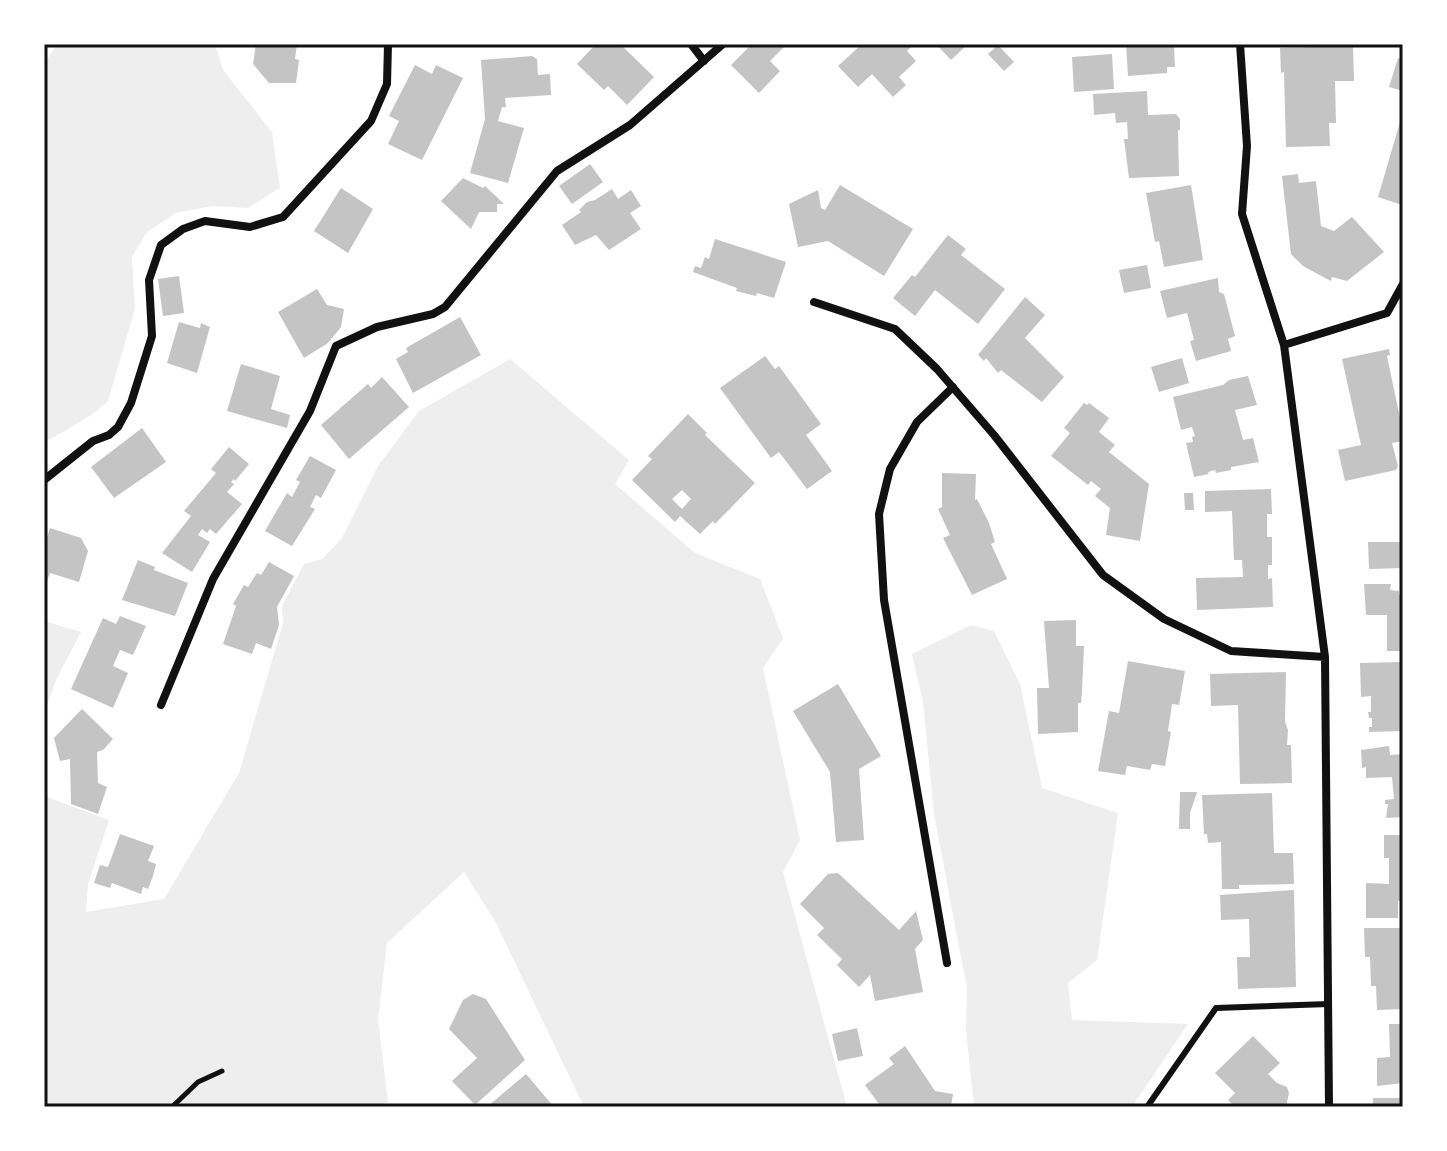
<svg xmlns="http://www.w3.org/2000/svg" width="1447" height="1151" font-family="'Archivo Narrow',sans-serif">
  <rect width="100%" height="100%" fill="#fff"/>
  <path fill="#eee" d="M57,44H215L223,70L272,132L280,188L248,208L212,206L176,213L147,232L132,257L135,309L108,401L93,414L44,443V64Z
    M510,359L629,460L615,484L695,553L760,579L783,638L763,668L800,840L783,872L847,1107H584L496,923L464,872L387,943L378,1019L388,1102L374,1107H44V790L47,797L109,820L88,884L86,912L164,899L239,773L283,623L282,606L304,564L322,559L342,538L378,466L419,411Z
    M44,621L81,632L56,680L44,714Z
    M971,625L994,631L1020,684L1042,788L1118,813L1097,960L1068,983L1072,1020L1188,1024L1132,1107H974L966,1030L967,989L934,814L923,702L912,654Z"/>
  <path fill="#c4c4c4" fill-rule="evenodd" d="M256,44H297L295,59L299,60L296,83H269L253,64Z
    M596,44H620L654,77L627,105L608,86L604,90L577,64Z
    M752,44H787L770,61L780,71L759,93L731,65Z
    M862,44H914L907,51L916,61L899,77L906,85L893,97L872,74L858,87L838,66Z
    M936,44H968L951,60Z
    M1126,44H1174L1175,67H1167V73L1128,76Z
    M1319,44H1353L1354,81H1335L1336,123H1329L1330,146L1286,147L1284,72L1281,73L1280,48L1319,47Z
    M998,45L1014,62L1004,71L988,54Z
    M1112,54L1114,89L1074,92L1072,57Z
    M532,56L537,59L538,75L550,74L551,95L505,98L506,107H502L498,121L524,128L508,183L470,173L485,119L481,60Z
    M1398,58L1403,59V91L1389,87Z
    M415,65L432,74L436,65L463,78L422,160L388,144L399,121L389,116Z
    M1147,91L1148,115L1176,114L1180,119V129L1178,131L1179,176L1129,178L1124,139H1128L1127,122L1116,123L1115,113L1094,115L1093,94Z
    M1403,112V204L1402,205L1378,197Z
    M590,164L603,182L572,204L559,186Z
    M1298,174L1299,183L1316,181L1321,226L1334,231L1352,217L1384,252L1347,281L1332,277L1331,281L1325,278L1303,266L1291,254L1282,176Z
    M463,178L483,188L485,186L504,204H497V212H479L471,229L441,201Z
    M840,185L913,229L884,276L828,241L798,247L789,204L818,190L821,208L825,210Z
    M1191,185L1203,260L1164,267L1159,241L1155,242L1146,193Z
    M341,188L373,209L348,253L314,231Z
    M612,189L618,199L631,190L641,206L630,213L641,229L609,250L596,235L575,245L562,225L581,212L579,210L587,202L595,200Z
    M948,235L966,249L961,255L1005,289L978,324L935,290L915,316L893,298L912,275L915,277Z
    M715,239L786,262L774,298L757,293L756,296L736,291L737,288L693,272L695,266L701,268L705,257L709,259Z
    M1147,265L1151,288L1124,293L1119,270Z
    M179,276L184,313L163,316L158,279Z
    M1218,278L1219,292L1224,294L1235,336L1228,339L1231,351L1196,361L1190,341L1194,340L1187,313L1167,318L1160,291Z
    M317,289L327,305L344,309L341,327L328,343L304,358L278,312Z
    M1025,297L1045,315L1025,338L1064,377L1042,402L1001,370L998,373L986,358L984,361L978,355Z
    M460,317L481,355L413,393L396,359L408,352L406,348Z
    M179,322L200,328L201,323L210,327L197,373L167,363Z
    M1389,349L1390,355L1387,356L1403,432V441L1392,443L1398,466L1396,470L1345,481L1338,450L1361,445L1342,359Z
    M765,356L775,369L779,366L821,424L806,435L832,471L807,489L779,452L771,458L720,388Z
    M1182,358L1189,383L1159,392L1151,367Z
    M241,364L280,376L271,409L290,415L287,428L227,411Z
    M1248,376L1257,405L1235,410L1243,440L1253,438L1259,462L1231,467V470L1216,473L1215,470L1208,472L1209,474L1194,477L1186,443L1193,442L1192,437L1195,436L1192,427L1181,430L1173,397L1223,385L1229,380Z
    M382,377L409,407L349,459L321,425L368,384L371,388Z
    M1084,403L1087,405L1089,403L1109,418L1099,432L1115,445L1109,452L1149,484L1140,541L1106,535L1110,508L1095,496L1101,489L1091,481L1088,485L1051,456L1070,433L1064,428Z
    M688,414L707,433L705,435L755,483L715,524L713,521L700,534L680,516L675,522L632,480L652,459L648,456ZM682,490L691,499L682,509L672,499Z
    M142,428L166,462L114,498L91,467Z
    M229,447L249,464L235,481L234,479L231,482L234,484L227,492L242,504L216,534L210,529L207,533L202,529L198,535L210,542L192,572L162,553L191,516L184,511L216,473L211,469Z
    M310,456L336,470L321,498L316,495L310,507L315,509L292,546L265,531L287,493L292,497L300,482L296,480Z
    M942,473L976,474L975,500L977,499L989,523L995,542L991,544L1007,579L972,595L943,538L950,535L938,509L942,507Z
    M1271,489L1272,514H1267V537H1272V565H1268V579L1272,578L1273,607L1197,610L1196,578L1243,577L1242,560H1234L1232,511L1205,512V491Z
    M1184,493H1193L1194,510H1185Z
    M50,528L81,538L88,551L79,582L50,573L47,581L44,580V547Z
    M1368,542H1403V568L1369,569Z
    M138,560L155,567L154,570L188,583L175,616L122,600Z
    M269,562L294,576L277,607L279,625L271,649L256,643L252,654L223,644L236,606L233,604L244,585L248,587L257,573L261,575Z
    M1364,584H1391L1390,590L1399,591V595H1403V651H1387V615H1366Z
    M120,616L146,626L133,655L120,650L113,666L128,673L113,708L71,689L103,618L116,624Z
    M1076,620V646H1084L1082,692L1081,703H1078V732L1038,734L1037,688H1049L1044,621Z
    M1128,661L1185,671L1179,705L1172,704L1168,731L1171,732L1165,766L1152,764L1150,770L1127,766L1125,775L1098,771L1109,711L1119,713Z
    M1402,662L1403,731L1369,732V727H1372V718H1369L1368,712H1371V696L1361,697L1360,663Z
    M1286,672L1285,722L1288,730L1287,745H1291L1292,783L1240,784L1238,705L1211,706L1210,674Z
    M838,684L881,756L859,769L864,840L836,842L830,772L793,711Z
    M82,709L113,739L103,750L97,752L98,783L107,787L98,814L71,804L70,759L60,761L54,738Z
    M1389,746L1390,755L1403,754V817L1386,818L1388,804H1385V800L1394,799L1392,777L1366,778V767L1362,768L1361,750Z
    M1180,792H1197L1190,813V829H1179Z
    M1272,793L1274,853H1293L1294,884L1239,885V889H1222L1221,842L1208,843L1207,834H1204L1202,795Z
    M120,834L154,846L148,861L156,864L153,876L148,889L143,887L141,894L112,883L110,888L94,883L100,865L108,867Z
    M1384,835H1403V901H1398V918H1366V883L1389,884V858H1384Z
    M838,873L899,930L916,911L923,940L915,949L923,992L875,1001L870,975L859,987L837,965L842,959L817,935L824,928L800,904L828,874Z
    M1294,890L1296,987L1238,989L1237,957H1250L1249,919L1221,920L1220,895Z
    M1364,928H1403V1009L1377,1010L1376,986H1371L1370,957H1365Z
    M473,994L486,999L525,1060L475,1105L452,1081L477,1058L449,1029L463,1000Z
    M1389,1024H1403V1083L1377,1086V1058L1390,1057Z
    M857,1028L863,1056L838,1061L832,1034Z
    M1253,1036L1280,1063L1268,1074L1277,1083L1287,1087L1289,1093L1286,1107H1235L1228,1100L1235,1093L1215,1073Z
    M905,1046L935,1091L953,1094L951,1107H881L865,1085L894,1064L889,1058Z
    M526,1074L554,1107H487Z
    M1373,1098H1403V1107H1373Z"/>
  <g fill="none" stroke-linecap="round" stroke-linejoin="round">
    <path stroke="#111" stroke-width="5" d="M172,1107L198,1082L222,1071"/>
    <path stroke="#111" stroke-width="6" d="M1147,1107L1216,1008L1329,1004"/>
    <path stroke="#111" stroke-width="8" d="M691,44L704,61
      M1240,44L1247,146L1242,214L1284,345L1325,657L1329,1107
      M814,302L895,329L937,369L994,435L1103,575L1164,619L1231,651L1325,657
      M1284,345L1387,313L1403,284
      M44,480L93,441L109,435L118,427L131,403L152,336L149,280L161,245L183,229L205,221L250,227L283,217L371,121L387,84L388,44
      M161,705L213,579L310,411L336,346L377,327L433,314L445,307L557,171L630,125L723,44
      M947,963L884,600L879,514L890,469L917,422L953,387"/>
  </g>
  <rect width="1447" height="1151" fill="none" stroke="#ffffff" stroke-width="92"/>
  <rect x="46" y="46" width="1355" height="1059" fill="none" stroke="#111" stroke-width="3"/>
</svg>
